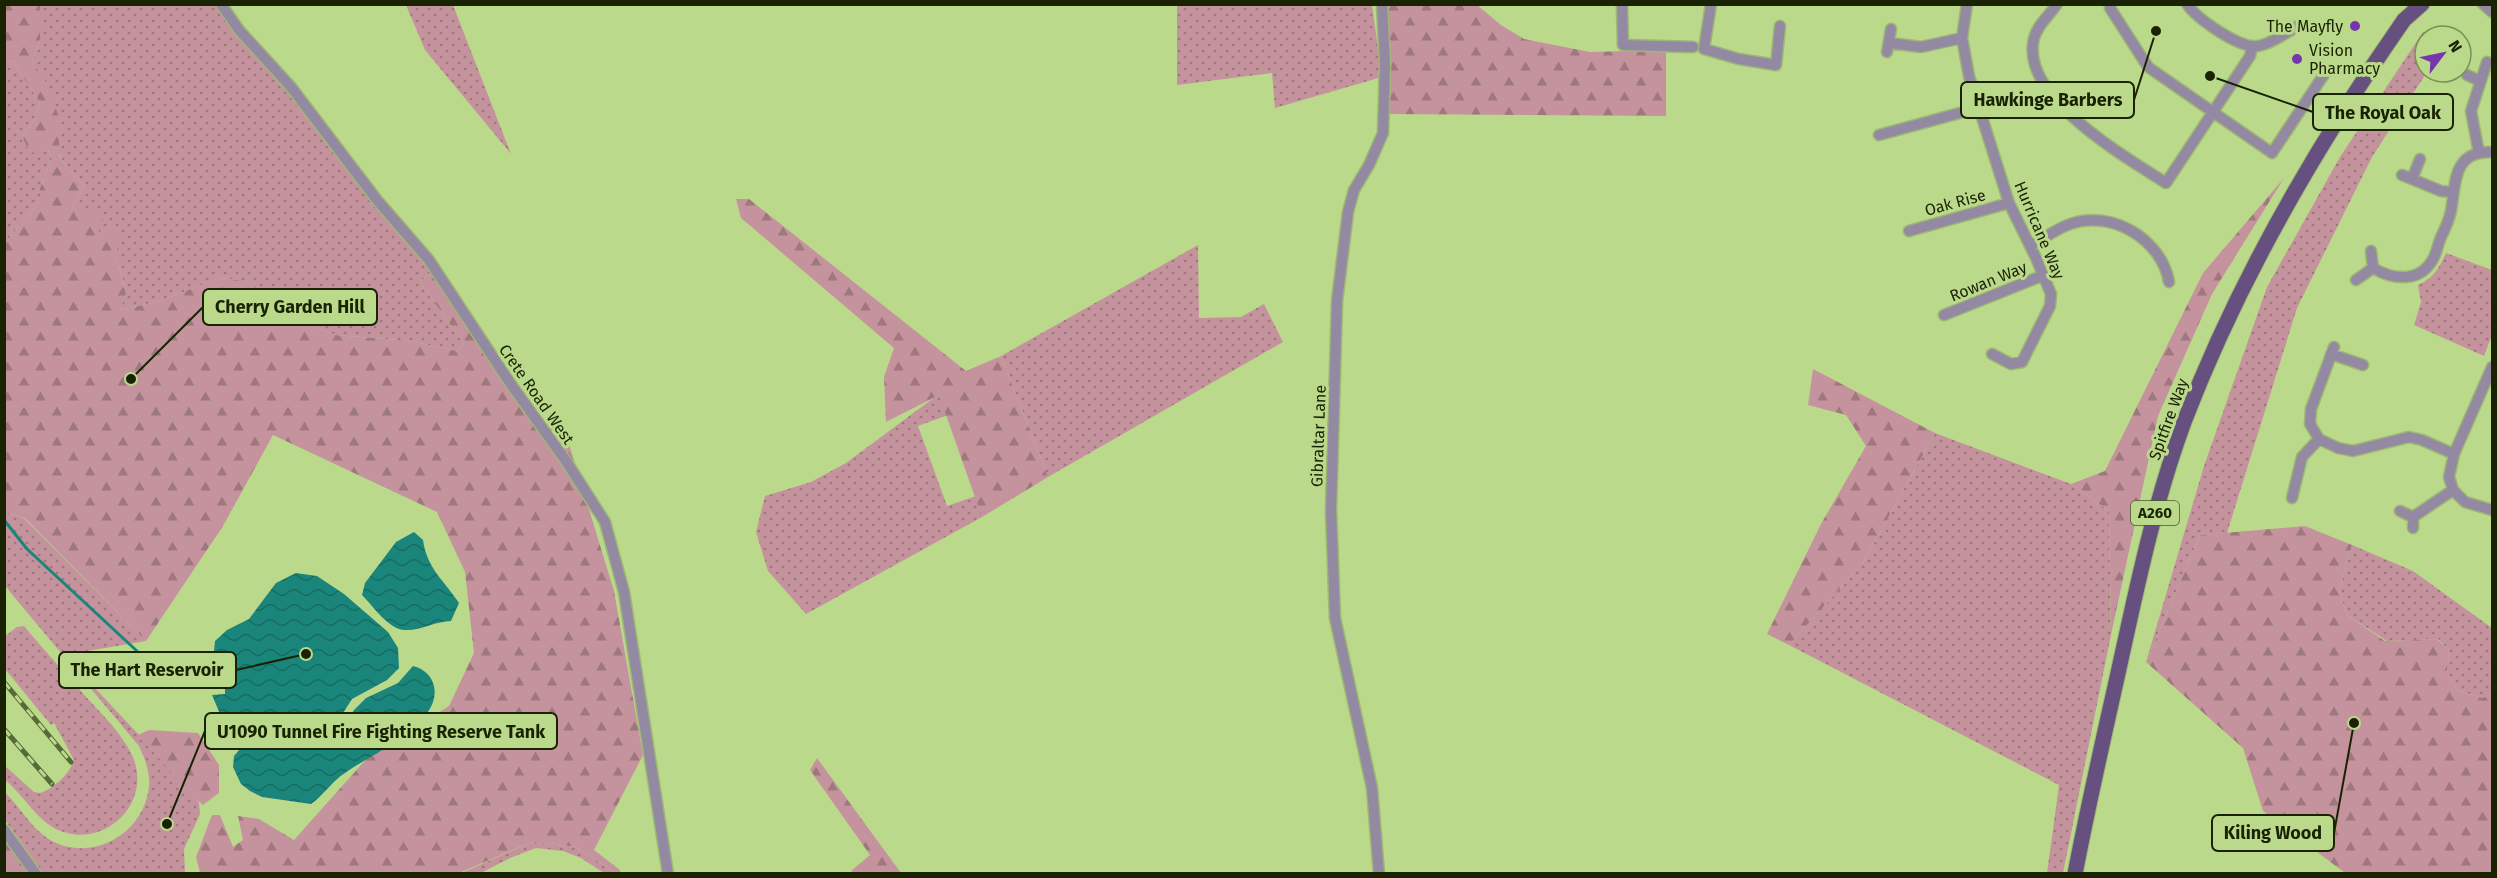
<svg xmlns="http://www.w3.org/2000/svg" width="2497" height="878" font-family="'Fira Sans',sans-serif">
  <defs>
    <pattern id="grass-dots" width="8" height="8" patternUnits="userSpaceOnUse" patternTransform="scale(1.5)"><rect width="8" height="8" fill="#c5939d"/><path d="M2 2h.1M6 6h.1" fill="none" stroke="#9f787e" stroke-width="1.8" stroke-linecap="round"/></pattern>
    <pattern id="forest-firs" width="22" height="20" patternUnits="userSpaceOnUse" patternTransform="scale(1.5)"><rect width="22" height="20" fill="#c5939d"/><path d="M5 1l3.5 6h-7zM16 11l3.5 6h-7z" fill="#9f787e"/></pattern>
    <pattern id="water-waves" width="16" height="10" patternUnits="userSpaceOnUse" patternTransform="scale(1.5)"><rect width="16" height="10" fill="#1a857b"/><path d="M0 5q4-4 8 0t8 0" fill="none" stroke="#166c63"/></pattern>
  </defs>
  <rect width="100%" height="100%" fill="#bbd98b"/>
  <path fill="url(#grass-dots)" d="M40,5H216L289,90L358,185L431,272L420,282L464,344L457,351L410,341L335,335L297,319L248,281L220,278L160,301L120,310L126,292L116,255L98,230L73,205L85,186L67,168L59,154V117L32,62L40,40Z
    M406,5H453L511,154L425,50Z
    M1177,5H1372L1382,77L1275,108L1272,73L1177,85Z
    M2423,32L2452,33L2450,36H2425V72H2427L2372,157L2297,308L2227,533L2200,535L2146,662L2204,466L2267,287L2340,157Z
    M5,61L13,62L40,102L33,122L22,136L30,152L48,150L52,158L40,188V202L5,243Z
    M1198,245L1199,318L1241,317L1264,304L1283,342L1048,477L1001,356Z
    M2446,253L2492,270V335L2484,356L2414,325L2421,302L2418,285C2434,278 2439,268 2446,253Z
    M939,394L948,415L918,426L947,506L976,496L982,517L806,614L768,571L756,532L765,496L811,482L846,463Z
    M1935,433L2071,484L2109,511L2111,635L2063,873H2047L2059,785L1789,645L1863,563Z
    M5,512L24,518L146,641L64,655L170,768L199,803L200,814L184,849L185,873H43L5,820L4,791C23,810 35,836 61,845C102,858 145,829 149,786C150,771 145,759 139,746L5,586Z
    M2352,545L2413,571L2492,628V694L2482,698L2457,690L2447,672L2449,650L2438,639L2387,641L2347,615L2339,591Z
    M24,626C44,650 66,674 87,698C103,715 122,734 132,755C154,803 104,850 58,830C36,820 23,794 5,780V766L34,792L40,793C54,788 69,775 74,760L54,723L51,725L5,669V636L17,627Z
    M549,843L576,847L616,873H604L581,858L563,851L536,848L510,858L481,873L459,874L527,844Z"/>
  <path fill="url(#forest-firs)" d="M5,5H40V40L32,62L46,82L59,117V155L67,168L85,186L73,205L99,213L103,220L98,230L103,237L111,226L120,237L116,255L126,293L120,310L160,301L219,278L248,281L287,300L297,319L335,335L410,341L457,351L464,344L420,282L431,272L508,389L569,444L614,591L643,755L594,850L620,870V873H616L576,847L549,843L527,844L459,873H200L196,857L212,815H220L233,847L243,840L238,816L259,819L294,840L369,756L449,706L474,653L465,572L437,512L273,435L223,526L146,641L25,518L5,512V243L40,202V188L52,158L48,150L30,153L22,136L33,122L40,102L13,62L5,61Z
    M1387,5H1477L1501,25L1524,39L1590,52L1666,50V116L1388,114L1391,75Z
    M2284,178L2212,294L2158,416L2111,635L2109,511L2071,484L2105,471L2203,273Z
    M736,199H749L966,371L1001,356L1048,477L982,517L939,395L886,422L884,377L894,348L741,218Z
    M1813,369L1935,433L1863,563L1789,645L1767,634L1821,524L1866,446L1846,415L1808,405Z
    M2305,526L2352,545L2339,591L2347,615L2385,641L2437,639L2449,650L2447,672L2457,690L2482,698L2492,694V873H2345L2263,811L2243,748L2146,662L2200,535Z
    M149,730L198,733L219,765V793L203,805L197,800L199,803L138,735Z
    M817,758L901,873H856L851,871L870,855L810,770Z
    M4,842H5L28,873H5Z"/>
  <path fill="url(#water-waves)" d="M414,532L423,540C427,569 444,580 459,603L451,621C436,621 420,631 405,630C389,630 373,606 362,595L365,583L396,542Z
    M296,573L317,576L344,594L388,632L398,648L399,668L387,680L352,699L338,721L320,725L282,722L240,732L223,721L212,695L225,694V660L213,661L215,641L227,630L249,619L276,583Z
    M413,666C422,668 430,674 433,683C447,722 369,755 345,773C332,781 324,795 311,804L262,797L250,791L241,784L233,767L234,756L245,743L275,732H328L345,723L354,710L366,698L398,683Z"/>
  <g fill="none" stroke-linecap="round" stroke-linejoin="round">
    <path stroke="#1a857b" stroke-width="3" d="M4,520L27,549L138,652"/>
    <g stroke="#9eb873" stroke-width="13">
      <path id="street" d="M221,4L239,30L291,87L377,200L429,260L510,383L566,461L605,522L624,592L668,874
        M1622,4L1623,45L1693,47
        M1711,4L1704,49L1739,59L1776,65L1780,26
        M1967,4L1962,38L1969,76L2009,203L2036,258L2051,294L2050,306L2022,362L2011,364L1992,354
        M2057,4C2049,16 2038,24 2034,38C2019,97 2126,157 2166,183L2250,56L2252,46
        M2187,4C2197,19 2240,49 2258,46C2272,44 2288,31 2300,25
        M2483,4L2492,12
        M2110,8L2148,67L2272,153L2325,73
        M1890,43L1921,47L1962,38
        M1887,52L1891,29
        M2467,75L2480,81
        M1879,135L1978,108
        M2479,153L2471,111L2487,62
        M2402,175L2441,191L2452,192
        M2412,179L2420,159
        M1909,231L2009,203
        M2030,246C2043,239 2056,229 2070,224C2112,209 2162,240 2169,282
        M2373,268C2393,280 2420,283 2433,259C2437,252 2438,244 2441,237C2445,229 2449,220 2451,211C2456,183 2452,151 2492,152
        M2356,280L2373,268L2371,251
        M1944,315L2044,275
        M2334,347L2311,409L2310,424L2319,439L2338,448L2353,451L2409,437L2422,440L2454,454
        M2331,354L2363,365
        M2492,367L2454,454L2449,477L2453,490L2465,502L2492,510
        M2292,498L2302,457L2319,439
        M2400,511L2413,517V528
        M2413,517L2453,490
        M4,830L36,874
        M1379,874L1372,788L1335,618L1331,510L1337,301L1348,212L1354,190L1369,165L1383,133L1385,64L1382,4"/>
    </g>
    <g stroke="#9eb873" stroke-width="17">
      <path id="primary" d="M2075,874C2089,800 2106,728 2122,655C2139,577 2156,498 2184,422C2239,278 2316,146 2404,20L2422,4"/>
    </g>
    <use href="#street" stroke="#9489a3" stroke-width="10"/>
    <use href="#primary" stroke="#66507f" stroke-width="15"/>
    <g stroke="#586a39" stroke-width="5">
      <path id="rail" d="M4,682L71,762
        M4,729L52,784"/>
    </g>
    <use href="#rail" stroke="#bbd98b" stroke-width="3" stroke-dasharray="9" stroke-linecap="butt"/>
  </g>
  <g fill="#7637ac" stroke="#bbd98b" stroke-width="2">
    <circle cx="2355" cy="26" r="6"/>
    <circle cx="2297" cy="59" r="6"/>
  </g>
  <g text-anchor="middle" stroke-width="6" stroke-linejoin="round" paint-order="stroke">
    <rect fill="#bbd98b" stroke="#4a5a2c" stroke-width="1.5" x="2131" y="501" width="48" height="24" rx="4.5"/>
    <g font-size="15" font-weight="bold" fill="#192304">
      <text x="2155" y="518">A260</text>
    </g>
    <g font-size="16" fill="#192304" stroke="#bbd98b" text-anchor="end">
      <text x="2343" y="32">The Mayfly</text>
      <text x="2309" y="56" text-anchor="start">Vision<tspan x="2309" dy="18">Pharmacy</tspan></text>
    </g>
    <g font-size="16" fill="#192304" stroke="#bbd98b">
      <text transform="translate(1955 202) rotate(-15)" y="6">Oak Rise</text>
      <text transform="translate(2040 230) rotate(67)" y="6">Hurricane Way</text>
      <text transform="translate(1988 281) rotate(-22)" y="6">Rowan Way</text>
      <text transform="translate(537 394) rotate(55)" y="6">Crete Road West</text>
      <text transform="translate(2168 419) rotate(-70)" y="6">Spitfire Way</text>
      <text transform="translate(1318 436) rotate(-88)" y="6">Gibraltar Lane</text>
    </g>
  </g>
  <path fill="none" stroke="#192304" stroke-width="2" d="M2156 31L2134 100M2210 76L2313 112M131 379L203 307M306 654L236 670M167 824L205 731M2354 723L2334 833"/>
  <g fill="#192304" stroke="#bbd98b" stroke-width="2">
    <circle cx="2156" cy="31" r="6"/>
    <circle cx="2210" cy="76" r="6"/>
    <circle cx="131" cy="379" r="6"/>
    <circle cx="306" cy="654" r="6"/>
    <circle cx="167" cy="824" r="6"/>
    <circle cx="2354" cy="723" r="6"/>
  </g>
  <g fill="#bbd98b" stroke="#192304" stroke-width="2">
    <rect x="1961" y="82" width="173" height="36" rx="6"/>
    <rect x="2313" y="94" width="140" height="36" rx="6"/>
    <rect x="203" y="289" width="174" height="36" rx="6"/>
    <rect x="59" y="652" width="177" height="36" rx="6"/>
    <rect x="205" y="713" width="352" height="36" rx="6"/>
    <rect x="2212" y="815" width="122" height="36" rx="6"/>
  </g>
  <g font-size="18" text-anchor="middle" font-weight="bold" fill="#192304">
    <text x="2048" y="106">Hawkinge Barbers</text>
    <text x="2383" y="119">The Royal Oak</text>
    <text x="290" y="313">Cherry Garden Hill</text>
    <text x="147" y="676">The Hart Reservoir</text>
    <text x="381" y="738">U1090 Tunnel Fire Fighting Reserve Tank</text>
    <text x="2273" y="839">Kiling Wood</text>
  </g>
  <rect width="2497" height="878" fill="none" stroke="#192304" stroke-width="12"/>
  <g transform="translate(2443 54) rotate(58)"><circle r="28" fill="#bbd98b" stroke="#7a9055" stroke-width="1.5"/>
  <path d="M0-4.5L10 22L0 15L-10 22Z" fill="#7637ac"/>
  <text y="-9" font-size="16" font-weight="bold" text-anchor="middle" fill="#192304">N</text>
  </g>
</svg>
